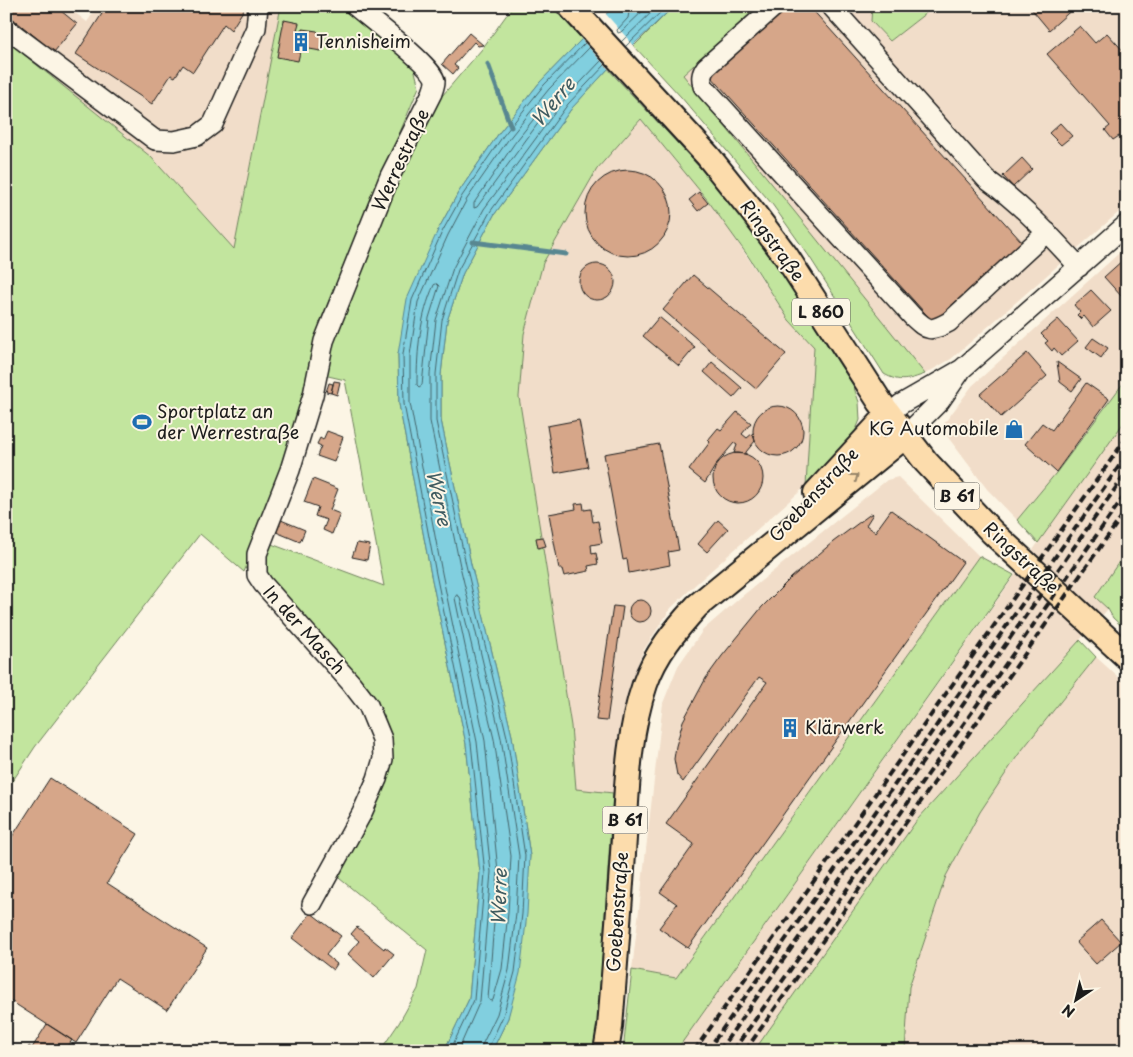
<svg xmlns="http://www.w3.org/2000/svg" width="1133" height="1057" font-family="'Playpen Sans',sans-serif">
  <rect width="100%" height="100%" fill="#fcf5e5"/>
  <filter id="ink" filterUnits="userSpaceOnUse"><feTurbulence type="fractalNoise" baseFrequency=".02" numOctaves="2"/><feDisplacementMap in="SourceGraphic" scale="10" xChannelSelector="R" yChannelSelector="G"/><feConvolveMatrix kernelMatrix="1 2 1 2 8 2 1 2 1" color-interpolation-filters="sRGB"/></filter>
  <g filter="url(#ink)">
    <path fill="#f1ddc9" d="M6,6H66L87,22L98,6H281L234,249L151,157L6,40Z
      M759,6H872L871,21L890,41L935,6H1127V205L951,359L925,374L683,75Z
      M641,119L709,202L732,234L789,320L814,347L806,486L696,584L671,608L643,651L629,688L619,731L613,793L576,790L571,726L519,397L524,334L543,263L597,169Z
      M1127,246V378L1056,473L1017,520L987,489L941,428L972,386Z
      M1127,418V550L1095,597L1108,609L917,820L754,1051H676Z
      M898,477L979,556L676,978L632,970L663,703L678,666L703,630L741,597L887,480Z
      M1096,657L1127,685V1051H905L909,987L946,876L980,812L1018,755Z"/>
    <path fill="#c2e59e" stroke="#6f805d" d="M281,6H343L413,64L419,87L320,322L314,376L288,465L244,572L200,534L35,747L6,791V40L151,157L234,249Z
      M513,6H551L582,39L540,82L499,133L458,193L438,230L398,354L399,404L431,575L466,744L480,873L469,999L444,1051H380L399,1023L418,989L427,950L334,874L386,741L265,580L266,542L384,586L345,380L324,375L336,322L425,116L482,49Z
      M674,6H759L683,75L794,211L925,374C908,380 900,383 884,374L809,256L772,204L681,97L634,46Z
      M872,6H935L890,41L871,21Z
      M608,69C652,117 698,163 739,213C781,267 815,328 853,385L859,402L860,420L853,437L816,483L806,486L814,347L789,320L748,256L709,202L641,119L597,169L543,263L524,334L519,397L571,726L576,789L613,793L598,1021L594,1051H492L508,1018L530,856L512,736L471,564L441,420V375L447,321L463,273L494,215L572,108Z
      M1127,378V418L1038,543L1017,520L1056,473Z
      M1127,550V631L1113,618L1108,609L1095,597Z
      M979,556L1014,575L676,1051H623L632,970L676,978Z
      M1080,640L1096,657L1018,755L980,812L946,876L909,987L905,1051H754L917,820Z"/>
    <path fill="#81cfdf" stroke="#598791" d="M614,6H674L608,69L572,108L494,215L463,273L447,321L441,375V420L471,564L512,736L530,856L527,914L520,973L508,1018L492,1051H444L469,999L480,873L466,744L431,575L399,404L398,354L407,299L438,230L458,193L499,133L540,82Z"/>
    <path fill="#fcf5e5" d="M604,12L636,48L610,71L580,38Z"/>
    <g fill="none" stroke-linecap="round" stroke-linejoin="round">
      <path stroke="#44646a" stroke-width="1" d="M630,6L628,18L617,30L618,33L621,32L648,6
        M621,42L658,6
        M625,47L667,6
        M535,118H538L539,122L477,207L474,208V203L514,144Z
        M437,284L439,286L429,318L422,385L419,387L417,385C417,350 420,316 434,285Z
        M457,595L460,597L494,739L511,856L508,913L502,969L493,1000L491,1001L488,999L498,871L485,741L455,598Z
        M450,1051L474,1000L485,873L471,743L436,574L404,404L403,354L412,300L442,232L462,196L503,136L544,85L586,42
        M458,1051L480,1001L491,872L477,742L442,573L410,403V355L418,302L448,235L467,199L508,140L549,89L590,47
        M481,1051L482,1045L497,1014L509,970L516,913L519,856L501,738L460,566L430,421V374L436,320L453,268L484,209L564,100L602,60
        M487,1051L503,1016L515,972L522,914L525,856L507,737L466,565L436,421V374L442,320L458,270L490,212L568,104L606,64"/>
      <path stroke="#598791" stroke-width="5" d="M488,64L511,127
        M473,242L566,254"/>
    </g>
    <path fill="#d6a689" stroke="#1c1c1c" d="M14,6H55L77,24L54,52L7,14Z
      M107,6H246L231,30L224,24L193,72L183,65L175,77L171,75L152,104L76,54Z
      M784,6H809L1022,242L933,322L709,74Z
      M1029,6H1076L1049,30Z
      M284,20L299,23L297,30L303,31V29L317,31L323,38L321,51L298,47L297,52H300L298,61L277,57Z
      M1080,26L1095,43L1107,33L1127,55V145L1119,136L1113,140L1105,130L1110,126L1047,54Z
      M469,33L483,45L478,46L474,42L454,65L458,68L453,74L442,64Z
      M1060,123L1072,136L1061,145L1049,133Z
      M1127,145V158L1120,151Z
      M1022,158L1032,169L1013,187L1003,176Z
      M585 213a43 43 0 1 1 86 0a43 43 0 1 1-86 0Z
      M699,192L708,203L698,211L689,200Z
      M1124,259L1127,263V292L1122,297L1104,277Z
      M579 282a18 18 0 1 1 36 0a18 18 0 1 1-36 0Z
      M693,275L786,354L756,389L663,310Z
      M1091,290L1111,311L1093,327L1084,316L1081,319L1077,315L1080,312L1074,305Z
      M659,317L695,347L679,366L643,336Z
      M1058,319L1078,341L1061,356L1054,348L1052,351L1045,343L1048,341L1041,334Z
      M1093,338L1108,348L1101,358L1086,347Z
      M1027,353L1047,376L1001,417L980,394Z
      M712,362L742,388L733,398L704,372Z
      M1057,362L1081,379L1072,391L1060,382Z
      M334,381L340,382L337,395L331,393Z
      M329,383L333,384L331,393L326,392Z
      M1086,383L1109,399L1056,472L1025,444L1042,423L1052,430Z
      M753 431a25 25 0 1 1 50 0a25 25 0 1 1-50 0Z
      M737,412L751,423L742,434L747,438L753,433L755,441L746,452V454L734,453L737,445L734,443L717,463L705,483L689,470L710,442L708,440L718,428L721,430Z
      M579,420L588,467L555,473L547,426Z
      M327,431L343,437L334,462L317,456L321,446L317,444L320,438L323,440Z
      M659,444L679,550L668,552L670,565L629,573L627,559L623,560L604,454Z
      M713 478a25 25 0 1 1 50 0a25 25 0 1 1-50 0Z
      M313,479L338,489L330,510L340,514L332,534L323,530L327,520L315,516L318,507L304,502Z
      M583,503L584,510L591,509L593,522L598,521L602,543L591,545L592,554L596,553L598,564L588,566L589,571L564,576L562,569H559L549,514L576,509L575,504Z
      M891,510L963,562L688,948L659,928L677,904L660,892L694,844L666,824L767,682L759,677L683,782L677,775L674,759L676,746L683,721L706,678L722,656L762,607L791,578L833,542L872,513L873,514L866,525L875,532Z
      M281,520L305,530L300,542L276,532Z
      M718,520L728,529L707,552L698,544Z
      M543,537L546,546L538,548L536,538Z
      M357,543L370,545L367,560L352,557Z
      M629 611a11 11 0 1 1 22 0a11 11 0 1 1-22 0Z
      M613,606L623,607L607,721L596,720Z
      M50,778L138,834L107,883L207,948L167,1010L117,978L76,1043L6,998V846Z
      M311,913L341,936L326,955L337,964L333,970L292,938Z
      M1101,920L1121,942L1096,964L1076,942Z
      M357,927L384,949L385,947L394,954L374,978L348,954L359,941L351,934Z
      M47,1024L72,1040L65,1051H26L29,1046L32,1048Z"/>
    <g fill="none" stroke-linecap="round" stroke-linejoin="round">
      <g stroke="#1c1c1c" stroke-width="22">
        <path id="minor" d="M775,6L706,67C701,74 701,78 703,86L913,317C928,331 930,332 949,322L1047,232
          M831,6L986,179C1021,204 1050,235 1079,267
          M6,28L155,140L174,141L197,136L213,124L256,28L258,6
          M889,414L901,404L962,369L1127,224
          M905,436L940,401L960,372
          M312,904L362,813L377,779L383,759L382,739L368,705L351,683L263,584L257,575V554L290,470L313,395L324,341L390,176L432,93C433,90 435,85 435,81C434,67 369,18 355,6"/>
      </g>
      <g stroke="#1c1c1c" stroke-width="28">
        <path id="major" d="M570,6L708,156L752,211L786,256L880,402L926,462L992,532L1127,657
          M816,493L889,414
          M606,1051L610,1027C615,964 620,901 624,838C627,787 628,733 645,684C655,654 676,629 697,606L905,436"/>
      </g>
      <use href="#minor" stroke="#fcf5e5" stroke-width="19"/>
      <use href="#major" stroke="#fcdcac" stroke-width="24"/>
      <path stroke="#1c1c1c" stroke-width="4" stroke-dasharray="8 4" stroke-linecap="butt" d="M694,1051L1127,437
        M707,1051L1127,455
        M719,1051L1127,472
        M733,1051L1127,492
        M745,1051L1127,509"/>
    </g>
    <defs><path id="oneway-chevron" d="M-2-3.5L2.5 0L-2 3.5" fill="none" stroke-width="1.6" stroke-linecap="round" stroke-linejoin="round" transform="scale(1.25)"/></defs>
    <use stroke="#97866b" href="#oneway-chevron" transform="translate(855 477) rotate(-37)"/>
  </g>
  <defs>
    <g id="building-bare" transform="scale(1.5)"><path d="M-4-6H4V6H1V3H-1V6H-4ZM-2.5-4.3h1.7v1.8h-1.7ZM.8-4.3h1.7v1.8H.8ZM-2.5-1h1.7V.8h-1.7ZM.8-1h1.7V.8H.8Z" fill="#1f6fb2" stroke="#fcf5e5" stroke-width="2.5" paint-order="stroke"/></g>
    <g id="stadium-bare" transform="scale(1.5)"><path d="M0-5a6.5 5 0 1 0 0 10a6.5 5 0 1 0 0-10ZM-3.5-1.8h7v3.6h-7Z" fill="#1f6fb2" stroke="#fcf5e5" stroke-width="2.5" paint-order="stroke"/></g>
    <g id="shop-bare" transform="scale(1.5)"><path d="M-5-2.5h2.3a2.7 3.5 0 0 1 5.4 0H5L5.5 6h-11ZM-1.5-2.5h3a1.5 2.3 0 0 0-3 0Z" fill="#1f6fb2" stroke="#fcf5e5" stroke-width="2.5" paint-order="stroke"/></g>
  </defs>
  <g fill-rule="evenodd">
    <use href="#building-bare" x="301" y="42"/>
    <use href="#stadium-bare" x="142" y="422"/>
    <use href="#shop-bare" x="1014" y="429"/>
    <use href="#building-bare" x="790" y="728"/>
  </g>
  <g text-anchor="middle" stroke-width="4" stroke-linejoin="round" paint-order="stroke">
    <g fill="#fcf5e5" stroke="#5f5d58" stroke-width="1">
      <rect x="792" y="298.5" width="58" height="27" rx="4"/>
      <rect x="934.5" y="482.5" width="45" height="27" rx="4"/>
      <rect x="602.5" y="806.5" width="45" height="27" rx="4"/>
    </g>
    <g font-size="16" font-weight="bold" fill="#1c1c1c">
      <text x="821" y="318">L 860</text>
      <text x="957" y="502">B 61</text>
      <text x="625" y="826">B 61</text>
    </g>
    <g font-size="18" fill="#1c1c1c" stroke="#fcf5e5" text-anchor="start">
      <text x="316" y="48">Tennisheim</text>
      <text x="157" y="418">Sportplatz an<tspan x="157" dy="21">der Werrestraße</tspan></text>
      <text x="999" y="435" text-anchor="end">KG Automobile</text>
      <text x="805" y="734">Klärwerk</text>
    </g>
    <g font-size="18" fill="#1c1c1c" stroke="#fcf5e5">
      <text transform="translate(401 160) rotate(-65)" y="6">Werrestraße</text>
      <text transform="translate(772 241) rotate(54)" y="6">Ringstraße</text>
      <text transform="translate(814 495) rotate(-47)" y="6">Goebenstraße</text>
      <text transform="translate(1021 558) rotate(43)" y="6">Ringstraße</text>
      <text transform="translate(304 630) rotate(48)" y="6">In der Masch</text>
      <text transform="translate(618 912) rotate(-86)" y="6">Goebenstraße</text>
    </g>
    <g font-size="19" font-style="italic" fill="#3f5b60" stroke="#fcf5e5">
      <text transform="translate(553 102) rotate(-50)" y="7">Werre</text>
      <text transform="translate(439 498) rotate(78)" y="7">Werre</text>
      <text transform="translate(499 897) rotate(-88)" y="7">Werre</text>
    </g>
  </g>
  <rect width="1133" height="1057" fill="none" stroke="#fcf5e5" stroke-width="25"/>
  <rect x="12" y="12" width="1108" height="1032" fill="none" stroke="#1c1c1c" stroke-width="2" filter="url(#ink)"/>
  <g transform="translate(1076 1000) rotate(215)" stroke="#fcf5e5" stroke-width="4" paint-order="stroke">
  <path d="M0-4L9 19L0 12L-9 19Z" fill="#1c1c1c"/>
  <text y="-8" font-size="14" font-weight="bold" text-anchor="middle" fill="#1c1c1c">N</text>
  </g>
</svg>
